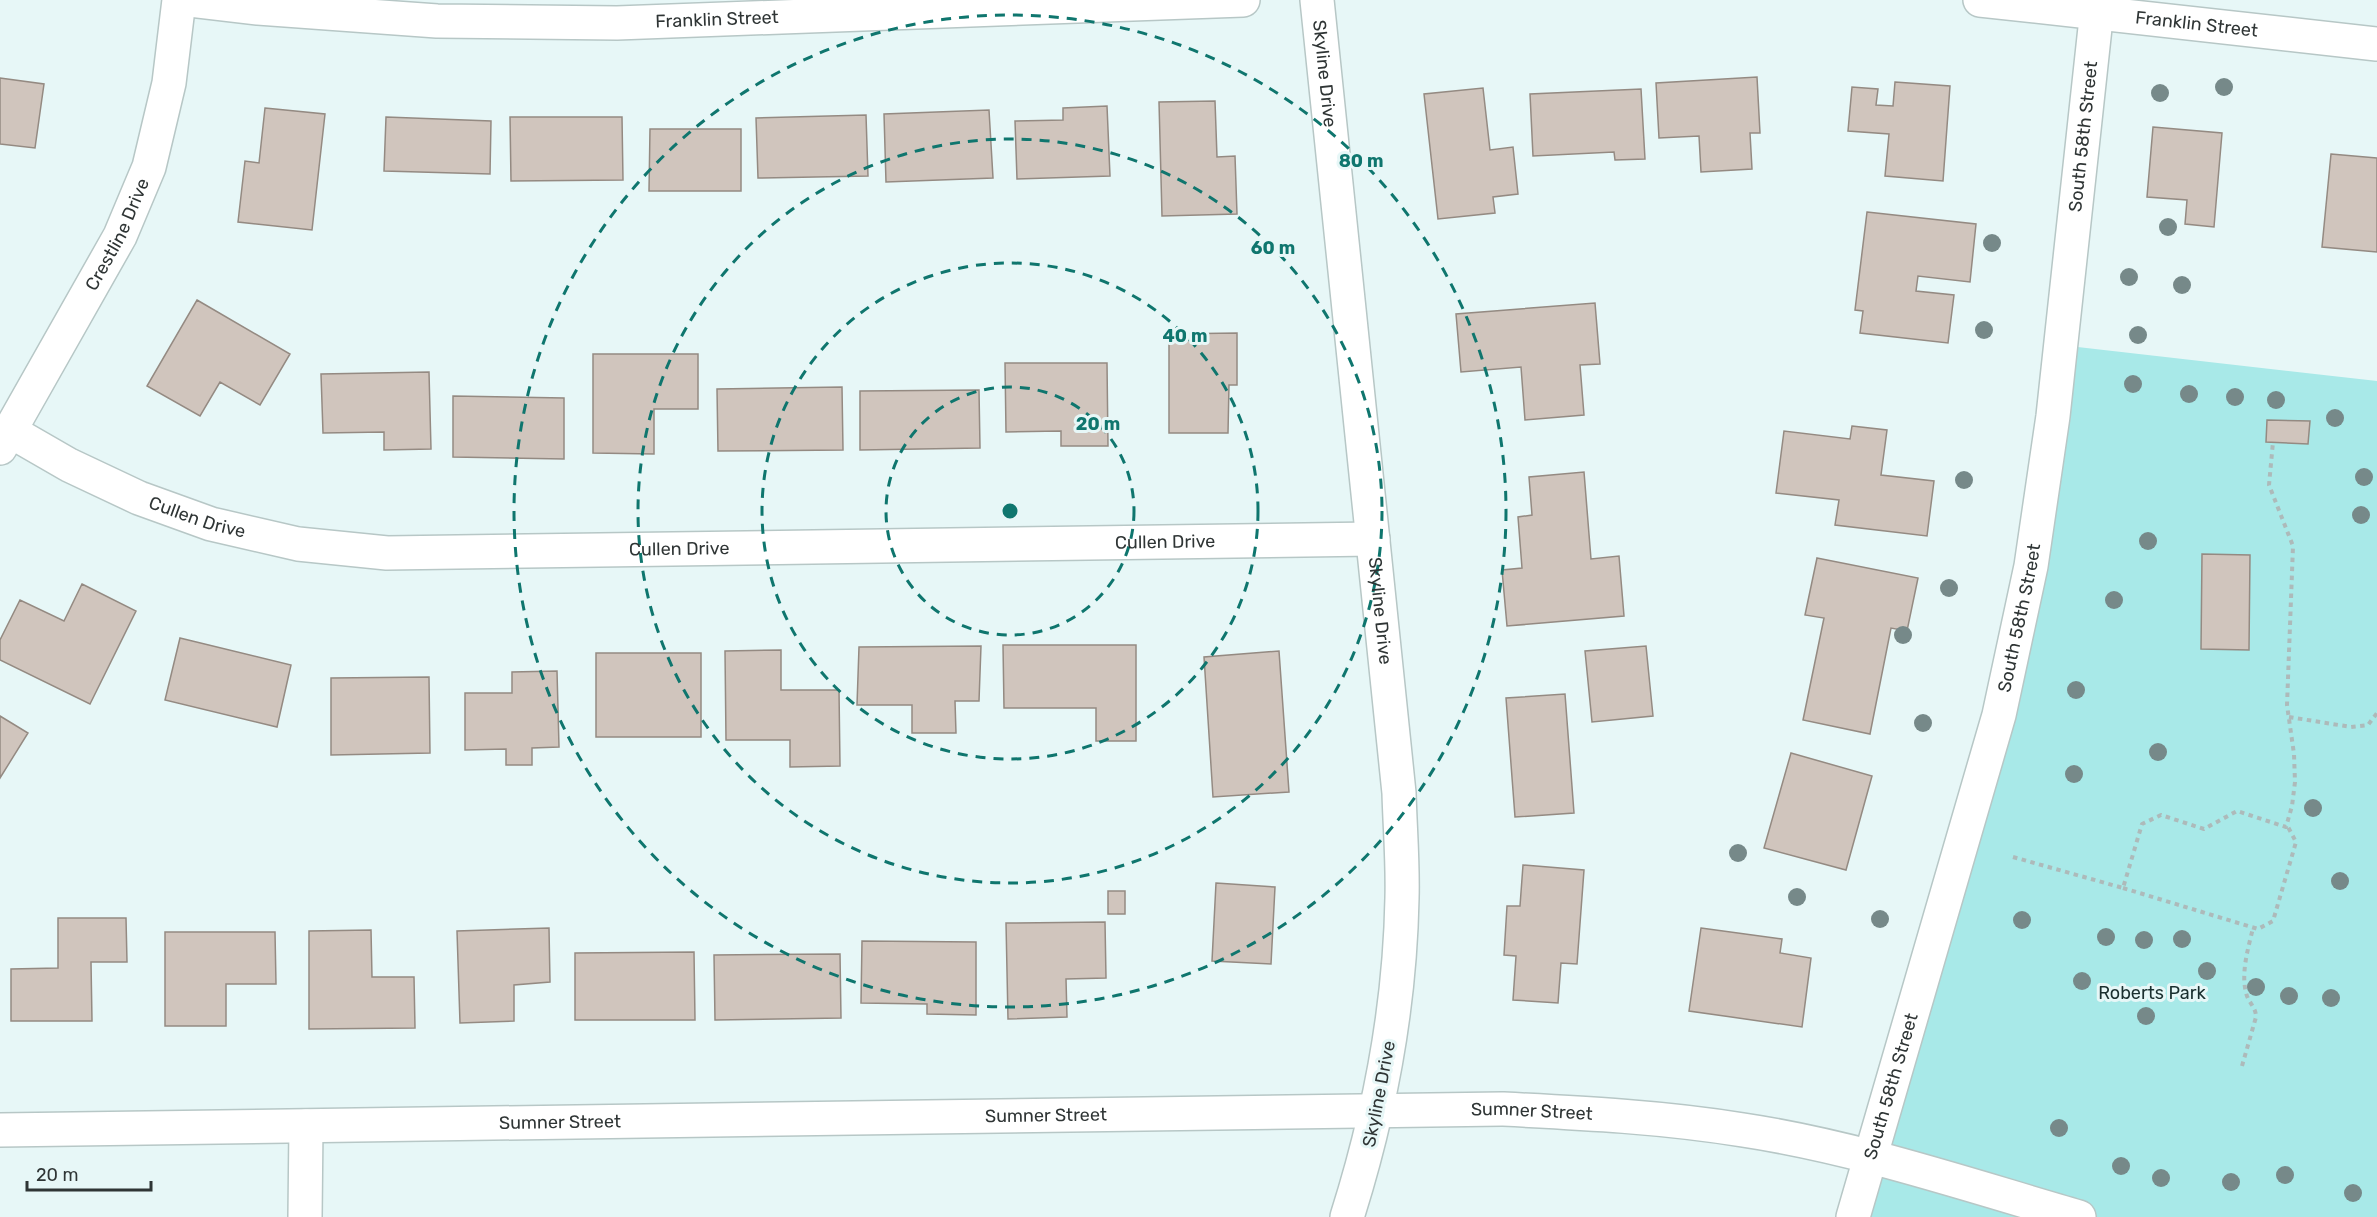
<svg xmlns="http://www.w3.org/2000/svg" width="2377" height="1217" font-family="Rubik,sans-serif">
  <rect width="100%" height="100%" fill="#e7f7f7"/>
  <path fill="#a8e9e8" d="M2060,345L2377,381V1217H1853L1999,715Z"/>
  <path fill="#d0c5bd" stroke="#948a82" stroke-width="1.5" d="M1757,77L1760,133H1750L1752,169L1701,172L1699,136L1659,138L1656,83Z
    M0,78L44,84L35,148L0,144Z
    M1895,82L1950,86L1943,181L1885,176L1889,134L1848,131L1852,87L1878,89L1876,105L1893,106Z
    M1483,88L1490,150L1513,147L1518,194L1493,197L1495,213L1438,219L1424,94Z
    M1641,89L1645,159L1615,160L1614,152L1533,156L1530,94Z
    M1215,101L1217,157L1235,156L1237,214L1162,216L1159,102Z
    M1107,106L1110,176L1017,179L1015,121L1063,120V108Z
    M265,108L325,114L312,230L238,222L245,161L259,163Z
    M989,110L993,178L886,182L884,114Z
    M866,115L868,176L758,178L756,118Z
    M386,117L491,121L490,174L384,171Z
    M510,117H622L623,180L511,181Z
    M2153,127L2222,133L2214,227L2185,224L2187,200L2147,197Z
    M650,129H741V191H649Z
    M2331,154L2377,158V252L2322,247Z
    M1867,212L1976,224L1970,282L1918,276L1916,291L1954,295L1948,343L1860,333L1863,311L1855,310Z
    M197,300L290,354L260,405L220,382L200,416L147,386Z
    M1595,303L1600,364L1580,365L1584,415L1525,420L1521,367L1461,372L1456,314Z
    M1237,333V385H1229L1228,433H1169V334Z
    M593,354H698V409H654V454L593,453Z
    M1005,363H1107L1108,446H1061V431L1006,432Z
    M429,372L431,449L384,450V432L323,433L321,374Z
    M842,387L843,450L718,451L717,389Z
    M979,390L980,448L860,450V391Z
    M453,396L564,398V459L453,457Z
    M2267,420L2310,421L2308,444L2266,442Z
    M1852,426L1887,430L1881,475L1934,481L1927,536L1835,525L1839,500L1776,493L1784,431L1850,439Z
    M1584,472L1591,559L1619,556L1624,616L1507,626L1502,570L1522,568L1518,517L1532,515L1529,477Z
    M2202,554L2250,555L2249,650L2201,649Z
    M1817,558L1918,578L1907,631L1891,628L1870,734L1803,720L1824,618L1805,615Z
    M82,584L136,611L90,704L0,660V640L20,600L64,621Z
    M180,638L291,665L277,727L165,700Z
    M1003,645H1136V741H1096V708H1004Z
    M981,646L979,701H955L956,733H912V705H857L859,647Z
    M1646,646L1653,716L1592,722L1585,651Z
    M781,650V690H839L840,766L790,767V740H726L725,651Z
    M1279,651L1289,792L1213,797L1204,657Z
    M596,653H701V737H596Z
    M557,671L559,747L532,748V765H506V749L465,750V693H512V672Z
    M429,677L430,753L331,755V678Z
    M1565,694L1574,813L1515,817L1506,698Z
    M0,716L28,733L0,778Z
    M1791,753L1872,776L1846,870L1764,848Z
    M1523,865L1584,870L1577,964L1561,963L1558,1003L1513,1000L1516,956L1504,955L1507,906H1520Z
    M1216,883L1275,887L1271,964L1212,961Z
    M1108,891H1125V914H1108Z
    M58,918H126L127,962H91L92,1021H11V969L58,968Z
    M1105,922L1106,978L1066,979L1067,1017L1008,1019L1006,923Z
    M549,928L550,982L514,985V1021L460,1023L457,931Z
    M1701,928L1782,939L1780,953L1811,958L1802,1027L1689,1011Z
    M371,930L372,977H414L415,1028L309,1029V931Z
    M165,932H275L276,984H226V1026H165Z
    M862,941L976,942V1015L927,1014V1004L861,1003Z
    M694,952L695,1020H575V953Z
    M840,954L841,1018L715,1020L714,955Z"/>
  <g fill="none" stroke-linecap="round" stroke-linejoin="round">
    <g stroke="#b7c7c6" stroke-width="36">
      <g id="street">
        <path id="s1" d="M190,0L258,8L437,21L617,23L1243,0"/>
        <path id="s2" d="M1317,0L1399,793C1400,828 1403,863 1402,898C1400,1007 1380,1113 1347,1217"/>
        <path id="s3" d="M1980,0L2377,44"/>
        <path id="s4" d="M10,431L69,465L139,498L211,524L298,544L387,553L1373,539"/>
        <path id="s5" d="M0,448L120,236L149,167L169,83L179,0"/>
        <path d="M305,1217L306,1126"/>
        <path id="s6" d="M1853,1217L1999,715L2031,566L2053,416L2098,0"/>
      </g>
    </g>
    <g stroke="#b7c7c6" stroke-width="36">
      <g id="secondary">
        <path id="s7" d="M0,1130L1502,1109C1582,1113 1663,1117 1743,1130C1856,1147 1968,1185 2079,1217"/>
      </g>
    </g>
    <path stroke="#adbaba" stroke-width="4" stroke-dasharray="4.5 4.5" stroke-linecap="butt" d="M2289,717L2351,727L2368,725L2377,713
      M2013,857L2123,888L2142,824L2161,815L2204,829L2237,811L2286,827L2292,806L2295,782L2294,754L2287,705L2293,546L2269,485L2273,442
      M2123,888L2258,929L2273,921L2296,842L2287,825
      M2242,1066L2256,1017C2256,1008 2250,1004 2247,996C2240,975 2248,949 2253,928"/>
    <use href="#street" stroke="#fff" stroke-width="33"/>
    <use href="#secondary" stroke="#fff" stroke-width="33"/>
  </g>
  <g fill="#768989">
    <circle cx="2224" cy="87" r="9"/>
    <circle cx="2160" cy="93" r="9"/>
    <circle cx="2168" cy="227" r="9"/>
    <circle cx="1992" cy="243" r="9"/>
    <circle cx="2129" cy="277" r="9"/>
    <circle cx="2182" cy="285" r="9"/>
    <circle cx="1984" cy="330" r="9"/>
    <circle cx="2138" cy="335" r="9"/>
    <circle cx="2133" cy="384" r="9"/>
    <circle cx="2189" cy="394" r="9"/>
    <circle cx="2235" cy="397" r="9"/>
    <circle cx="2276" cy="400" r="9"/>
    <circle cx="2335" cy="418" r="9"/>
    <circle cx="2364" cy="477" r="9"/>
    <circle cx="1964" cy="480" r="9"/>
    <circle cx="2361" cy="515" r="9"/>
    <circle cx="2148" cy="541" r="9"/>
    <circle cx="1949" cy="588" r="9"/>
    <circle cx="2114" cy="600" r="9"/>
    <circle cx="1903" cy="635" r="9"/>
    <circle cx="2076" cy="690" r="9"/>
    <circle cx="1923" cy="723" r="9"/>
    <circle cx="2158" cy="752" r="9"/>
    <circle cx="2074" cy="774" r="9"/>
    <circle cx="2313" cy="808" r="9"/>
    <circle cx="1738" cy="853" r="9"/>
    <circle cx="2340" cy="881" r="9"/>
    <circle cx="1797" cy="897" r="9"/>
    <circle cx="1880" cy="919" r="9"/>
    <circle cx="2022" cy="920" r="9"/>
    <circle cx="2106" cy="937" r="9"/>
    <circle cx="2182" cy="939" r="9"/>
    <circle cx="2144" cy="940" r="9"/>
    <circle cx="2207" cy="971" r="9"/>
    <circle cx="2082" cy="981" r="9"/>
    <circle cx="2256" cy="987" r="9"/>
    <circle cx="2289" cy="996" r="9"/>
    <circle cx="2331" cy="998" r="9"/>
    <circle cx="2146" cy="1016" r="9"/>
    <circle cx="2059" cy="1128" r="9"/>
    <circle cx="2121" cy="1166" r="9"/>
    <circle cx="2285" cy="1175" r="9"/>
    <circle cx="2161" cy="1178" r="9"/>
    <circle cx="2231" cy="1182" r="9"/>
    <circle cx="2353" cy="1193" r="9"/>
  </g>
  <g fill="none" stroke="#0f766e" stroke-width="3" stroke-dasharray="10 8">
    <circle cx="1010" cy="511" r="124"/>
    <circle cx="1010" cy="511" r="248"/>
    <circle cx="1010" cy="511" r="372"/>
    <circle cx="1010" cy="511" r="496"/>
  </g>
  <g text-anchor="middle" stroke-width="6" stroke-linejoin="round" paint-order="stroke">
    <g font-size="18" fill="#2f3535" stroke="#e7f7f7">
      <text dy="6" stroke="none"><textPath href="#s1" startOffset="528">Franklin Street</textPath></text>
      <text dy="6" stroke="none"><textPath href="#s3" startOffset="218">Franklin Street</textPath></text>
      <text dy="6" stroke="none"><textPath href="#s2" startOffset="74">Skyline Drive</textPath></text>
      <text dy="6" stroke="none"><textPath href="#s6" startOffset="1108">South 58th Street</textPath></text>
      <text dy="6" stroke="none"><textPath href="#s5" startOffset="244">Crestline Drive</textPath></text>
      <text dy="6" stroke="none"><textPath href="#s4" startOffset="207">Cullen Drive</textPath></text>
      <text dy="6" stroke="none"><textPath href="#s4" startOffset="1179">Cullen Drive</textPath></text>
      <text dy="6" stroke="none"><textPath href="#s4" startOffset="693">Cullen Drive</textPath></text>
      <text dy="6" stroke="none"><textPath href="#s2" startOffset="614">Skyline Drive</textPath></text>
      <text dy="6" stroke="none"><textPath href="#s6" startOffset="622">South 58th Street</textPath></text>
      <text dy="6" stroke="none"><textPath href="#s6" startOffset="136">South 58th Street</textPath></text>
      <text transform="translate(1379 1094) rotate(-79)" y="6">Skyline Drive</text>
      <text dy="6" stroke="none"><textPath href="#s7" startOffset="1532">Sumner Street</textPath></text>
      <text dy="6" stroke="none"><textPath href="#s7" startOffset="1046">Sumner Street</textPath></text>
      <text dy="6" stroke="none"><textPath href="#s7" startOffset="560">Sumner Street</textPath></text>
    </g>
    <g font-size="18" fill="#1a2f2f" stroke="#e7f7f7">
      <text x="2152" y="999">Roberts Park</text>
    </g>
  </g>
  <circle cx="1010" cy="511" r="9" fill="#0f766e" stroke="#e7f7f7" stroke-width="3"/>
  <g font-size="18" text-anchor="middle" font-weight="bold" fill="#0f766e" stroke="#e7f7f7" stroke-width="6" stroke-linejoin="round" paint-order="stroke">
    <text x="1361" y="167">80 m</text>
    <text x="1273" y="254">60 m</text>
    <text x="1185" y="342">40 m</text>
    <text x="1098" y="430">20 m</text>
  </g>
  <path d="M27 1181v9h124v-9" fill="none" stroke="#2f3535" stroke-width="3"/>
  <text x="36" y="1181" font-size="18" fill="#2f3535" stroke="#e7f7f7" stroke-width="4.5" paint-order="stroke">20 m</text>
</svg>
